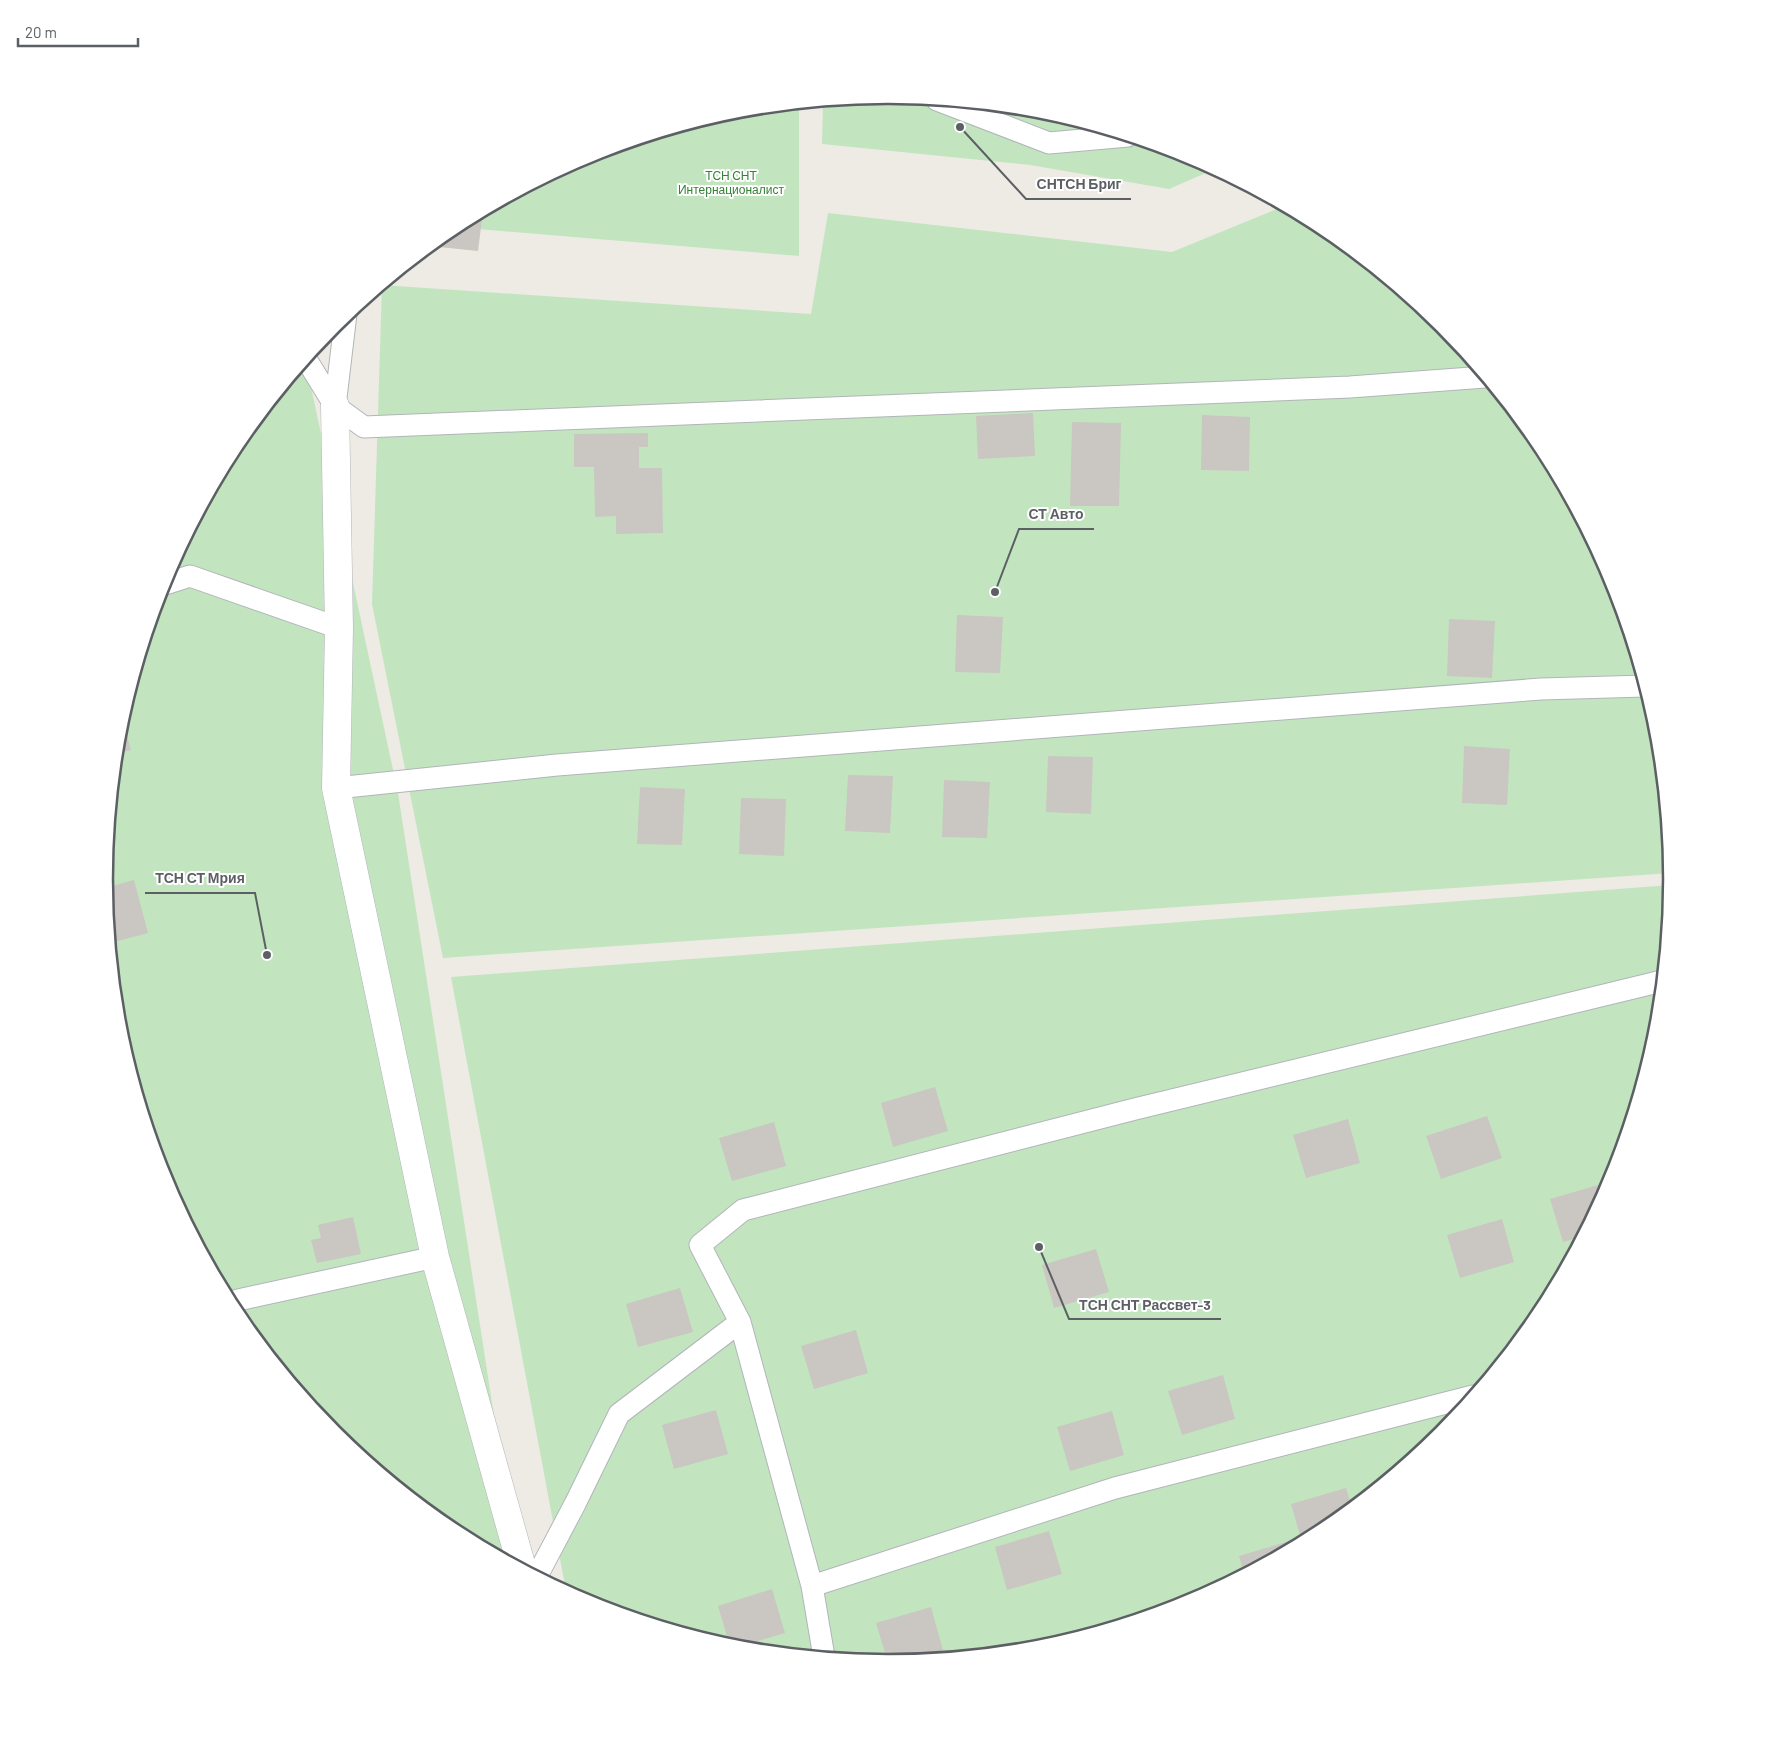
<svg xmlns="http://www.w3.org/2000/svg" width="1776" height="1758" font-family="Barlow,sans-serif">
  <rect width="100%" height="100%" fill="#eeebe4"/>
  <path fill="#c2e5c0" d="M888,95L1041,110L1188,155L1215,169L1169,189L1030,165L822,144L823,101Z
    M799,104V256L454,227L588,155L735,110Z
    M1286,207L1324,227L1443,325L1540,444L1612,579L1657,726L1671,873L443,958L372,604L382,285L811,314L828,213L1172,252L1279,208Z
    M305,359L398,793L517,1565L452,1531L333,1433L236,1314L164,1179L119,1032L104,879L119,726L164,579L236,443Z
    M1671,885L1657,1032L1612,1179L1540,1315L1442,1434L1323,1531L1188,1603L1041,1648L888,1663L735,1648L588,1603L566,1591L451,977Z"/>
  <path fill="#cac6c1" d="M483,211L478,251L429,246L453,227Z
    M1033,413L1035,456L978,459L976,416Z
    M1202,415L1250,417L1249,471L1201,470Z
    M1072,422L1121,423L1119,506H1070Z
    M648,433V447H639V468H662L663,533L616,534V516L595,517L594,467H574V434Z
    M957,615L1003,617L1000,673L955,672Z
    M1449,619L1495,621L1492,678L1447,676Z
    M122,717L131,750L116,754L119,726Z
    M1464,746L1510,749L1507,805L1462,803Z
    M1048,756L1093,757L1091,814L1046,812Z
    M848,775L893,776L890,833L845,831Z
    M944,780L990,782L987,838L942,837Z
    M640,787L685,789L682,845L637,844Z
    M741,798L786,799L784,856L739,854Z
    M134,880L148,933L110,943L105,888Z
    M935,1087L948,1131L893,1147L881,1103Z
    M1487,1116L1502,1158L1441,1179L1426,1136Z
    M1348,1119L1360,1163L1306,1178L1293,1135Z
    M774,1122L786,1166L732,1181L719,1138Z
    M1605,1183L1606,1190L1581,1237L1563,1242L1550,1199Z
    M353,1217L361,1254L317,1263L311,1240L321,1238L318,1225Z
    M1502,1219L1514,1262L1460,1278L1447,1235Z
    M1096,1249L1109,1292L1054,1308L1042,1265Z
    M680,1288L693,1332L638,1347L626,1304Z
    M856,1330L868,1373L814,1389L801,1346Z
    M1223,1375L1235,1419L1182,1435L1168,1391Z
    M716,1410L728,1454L674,1469L662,1425Z
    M1112,1411L1124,1455L1070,1471L1057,1427Z
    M1346,1488L1352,1508L1323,1531L1302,1542L1291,1504Z
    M1049,1531L1062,1574L1007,1590L995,1547Z
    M1293,1540L1295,1546L1244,1573L1239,1556Z
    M772,1589L785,1633L734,1648L730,1646L718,1606Z
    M931,1607L943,1650L906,1661L888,1663L876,1623Z"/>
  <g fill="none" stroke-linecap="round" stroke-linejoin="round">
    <g stroke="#b1b5b9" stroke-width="23">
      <path id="service" d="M937,100L1049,143L1128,136
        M306,359L335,406L364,427L1350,387L1485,377
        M335,406L346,314
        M162,585L190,576L339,628
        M336,788L557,765L1541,689L1645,686
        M229,1302L435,1257
        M537,1576L575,1504L619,1414L740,1322
        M812,1586L1115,1488L1473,1396
        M824,1657L812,1586L740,1322L700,1245L743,1210L1135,1109L1662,981"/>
    </g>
    <g stroke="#b1b5b9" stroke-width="29">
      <path id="minor" d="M335,406L339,628L336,788L435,1257L522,1568"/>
    </g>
    <use href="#service" stroke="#fff" stroke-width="21"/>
    <use href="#minor" stroke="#fff" stroke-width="28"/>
  </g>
  <g text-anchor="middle" stroke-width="4" stroke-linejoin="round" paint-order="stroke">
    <g font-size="12" fill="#358236" stroke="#fff">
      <text x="731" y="180">ТСН СНТ<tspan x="731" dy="14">Интернационалист</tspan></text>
    </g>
  </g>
  <path d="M0 0H1776V1758H0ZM113 879a775 775 0 1 1 1550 0a775 775 0 1 1-1550 0Z" fill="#fff" fill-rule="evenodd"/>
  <path fill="none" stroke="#5c6064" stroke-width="2.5" d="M113 879a775 775 0 1 1 1550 0a775 775 0 1 1-1550 0Z"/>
  <path fill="none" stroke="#5c6064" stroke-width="2" d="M960 127L1026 199H1131M995 592L1019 529H1094M267 955L255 893H145M1039 1247L1069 1319H1221"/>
  <g fill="#5c6064" stroke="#fff" stroke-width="2">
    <circle cx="960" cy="127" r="5"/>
    <circle cx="995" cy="592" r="5"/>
    <circle cx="267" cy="955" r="5"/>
    <circle cx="1039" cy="1247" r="5"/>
  </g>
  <g font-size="14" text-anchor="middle" font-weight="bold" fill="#5c6064" stroke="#fff" stroke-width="4" stroke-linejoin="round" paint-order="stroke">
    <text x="1079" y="189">СНТСН Бриг</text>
    <text x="1056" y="519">СТ Авто</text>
    <text x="200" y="883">ТСН СТ Мрия</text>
    <text x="1145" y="1310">ТСН СНТ Рассвет-3</text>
  </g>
  <path d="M18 38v8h120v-8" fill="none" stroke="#5c6064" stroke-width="2.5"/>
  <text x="25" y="38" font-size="15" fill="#5c6064" stroke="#ffffff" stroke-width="4" paint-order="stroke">20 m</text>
</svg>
